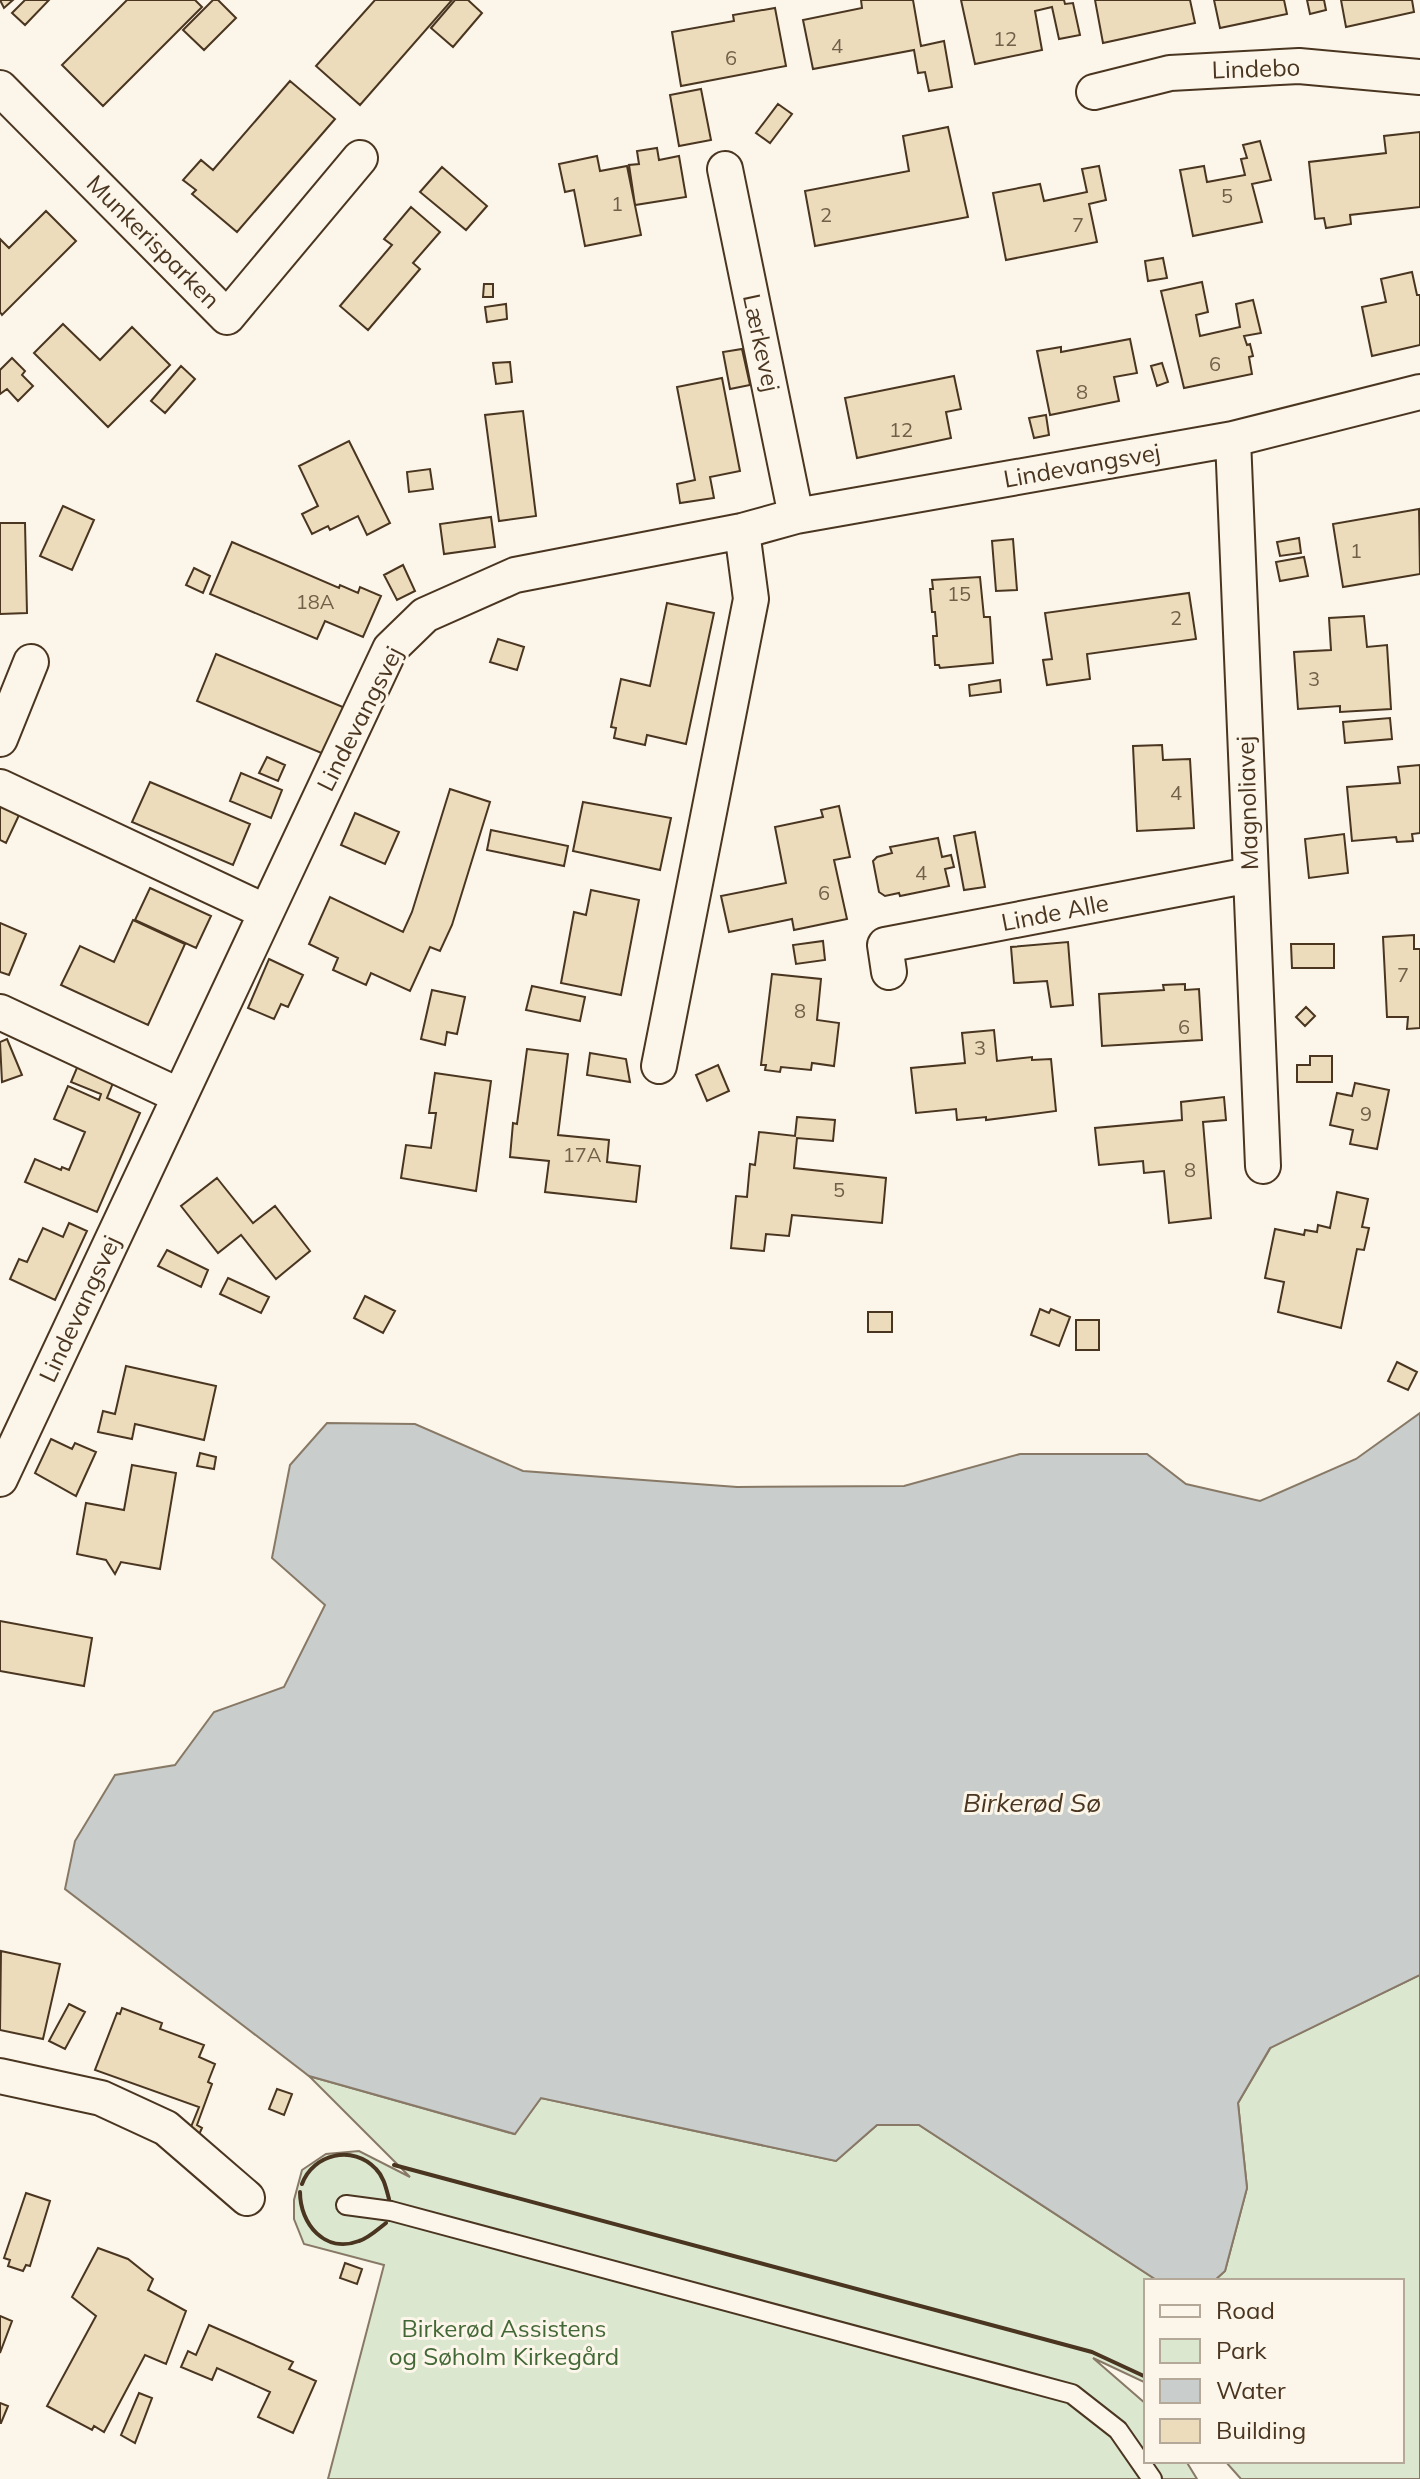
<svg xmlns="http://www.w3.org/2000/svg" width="1420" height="2479" font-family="Mulish,sans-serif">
  <rect width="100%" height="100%" fill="#fbf6e9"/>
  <path fill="#dce7d0" stroke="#887966" stroke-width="2" d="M1420,1975V2479H1241L1225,2461H1402V2281H1214L1225,2271L1247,2188L1238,2103L1271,2047Z
    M309,2076L514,2134L541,2098L836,2161L877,2125H919L1158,2281H1146V2383L1093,2358L1146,2404V2461H1186L1197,2479H328L384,2265L304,2244L294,2219V2200L302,2170L326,2154L359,2151L410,2177Z"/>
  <path fill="#c9cecd" stroke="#887966" stroke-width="2" d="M1420,1413V1975L1270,2048L1238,2103L1247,2188L1225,2271L1214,2281H1158L919,2125H877L836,2161L541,2098L515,2134L309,2076L65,1889L75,1841L115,1775L175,1765L214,1712L284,1687L325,1605L272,1558L290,1465L327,1423L415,1424L523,1471L737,1487L904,1486L1020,1454H1147L1186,1484L1260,1501L1356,1459Z"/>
  <path fill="#ecdcbc" stroke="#4a3520" stroke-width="2" d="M0,0H13L4,8Z
    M25,0H49L25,25L12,13Z
    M127,0H195L202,7L103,106L62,65Z
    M213,0H218L236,18L204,50L183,30Z
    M375,0H452L360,105L316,66Z
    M455,0H468L482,13L453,47L431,28Z
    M861,0H913L921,46L944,41L952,87L929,91L925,72L918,73L914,50L813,69L803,20L862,8Z
    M961,0H1064L1065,4L1073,3L1080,35L1059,39L1052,7L1035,11L1042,50L975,64Z
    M1095,0H1190L1195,23L1103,43Z
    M1214,0H1284L1287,14L1220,28Z
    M1307,0H1324L1326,10L1310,14Z
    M1341,0H1412L1414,12L1346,27Z
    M775,8L786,66L681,86L672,32L734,21L733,15Z
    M290,81L335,119L237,232L192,194L196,190L183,180L201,160L213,170Z
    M701,89L711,140L679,146L670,95Z
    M778,104L792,114L770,143L756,133Z
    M948,127L968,217L815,246L805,191L909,171L903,136Z
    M1420,132V207L1350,215L1351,224L1326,228L1324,218L1315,219L1309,162L1386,153L1384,136Z
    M1260,141L1271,180L1252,184L1262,222L1193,236L1180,170L1204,166L1207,182L1245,175L1241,159L1247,158L1243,145Z
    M657,148L659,160L679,156L686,197L635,205L629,165L639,164L637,151Z
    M597,156L600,171L627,166L641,235L585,246L574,190L565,192L559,164Z
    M1099,166L1106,200L1089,204L1097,242L1006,260L993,193L1040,184L1044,201L1087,192L1082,169Z
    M442,167L487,206L466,230L420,192Z
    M411,207L440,232L413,263L420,269L368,330L340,306L392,245L384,239Z
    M46,211L76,241L2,315L0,312V239L9,248Z
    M1163,258L1167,278L1148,281L1145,261Z
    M1412,272L1417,295H1420V345L1372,356L1362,307L1386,302L1381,279Z
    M1202,282L1208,312L1196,315L1200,336L1240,327L1236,304L1253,300L1261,333L1244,336L1247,345L1250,344L1253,356L1249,357L1252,374L1184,388L1161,291Z
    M484,284H493V297H483Z
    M506,304L507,319L487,322L485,307Z
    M63,324L100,360L132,327L170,365L108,427L34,353Z
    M1130,339L1137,373L1114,377L1119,401L1050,415L1037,351L1061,347V352Z
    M742,349L750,385L730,389L723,352Z
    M12,358L25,371L22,375L33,386L18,401L7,389L0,394V370Z
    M510,362L512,382L496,384L493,363Z
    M1162,363L1168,382L1157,386L1151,366Z
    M181,366L195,379L165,413L151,401Z
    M954,376L961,409L946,412L951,438L857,458L845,398Z
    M722,378L740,471L710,477L714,498L680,503L677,484L695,480L677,387Z
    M523,411L536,516L499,521L485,415Z
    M1046,415L1049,435L1034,438L1029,418Z
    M349,441L390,523L367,535L358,516L330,530L328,526L312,534L302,514L318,506L299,466Z
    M430,469L433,489L409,492L407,472Z
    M63,506L94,520L72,570L40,556Z
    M1419,509L1420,574L1343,587L1333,524Z
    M491,517L495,547L444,554L440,524Z
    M0,523H25L27,613L0,614Z
    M1299,538L1301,553L1280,556L1277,542Z
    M1013,539L1017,590L996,591L992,541Z
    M232,542L339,588L340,585L358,593L360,587L381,596L363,637L325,621L317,639L210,594Z
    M1304,557L1308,576L1280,581L1276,562Z
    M403,565L415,591L397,600L384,575Z
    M194,568L210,576L203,593L186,585Z
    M980,577L984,617H990L993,663L940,668L939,665H935L933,636H937L935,612H932L930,589H933L932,580Z
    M1189,593L1196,639L1087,654L1090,679L1047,685L1043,660L1052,659L1045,613Z
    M667,603L714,613L686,744L647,735L645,745L614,738L616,728L611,727L621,679L650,686Z
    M1364,616L1367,647L1387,645L1391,709L1340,712V706L1298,709L1294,652L1331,650L1329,618Z
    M498,639L524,647L517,670L490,662Z
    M216,654L350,710L331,757L197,701Z
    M1000,680L1001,692L970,696L969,685Z
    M1390,718L1392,739L1345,743L1343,722Z
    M1162,745L1163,760L1190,759L1194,828L1137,831L1133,746Z
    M267,757L285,765L278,781L259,773Z
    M1420,765V833L1412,834L1413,841L1397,842L1396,837L1352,841L1347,787L1400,783L1398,767Z
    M241,773L282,790L271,818L230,801Z
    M150,782L250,824L233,865L132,822Z
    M450,789L490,802L452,925L440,951L430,947L410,991L371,973L366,985L333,970L338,958L309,944L330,897L403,932L412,912Z
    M0,800L20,813L6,843L0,840Z
    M583,802L671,818L660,870L573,851Z
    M839,806L850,857L834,860L847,919L794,930L792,919L729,932L721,896L786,883L775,827L823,817L821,810Z
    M355,813L399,832L385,864L341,845Z
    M491,830L568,846L564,866L487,850Z
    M975,832L985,887L964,890L954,836Z
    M1344,834L1348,873L1309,878L1305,839Z
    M938,838L942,857L951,855L954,867L945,869L949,886L900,896L899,893L885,896L879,892L873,861L877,857L892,853L890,847Z
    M150,888L211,916L196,948L135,920Z
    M591,890L639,900L621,995L561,983L574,912L586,915Z
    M133,920L185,944L148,1025L61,985L80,946L114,962Z
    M0,923L26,934L9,975L0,972Z
    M1414,935V949H1420V1028L1407,1029L1408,1017H1387L1383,937Z
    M823,941L825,960L796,964L793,945Z
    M1068,942L1073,1005L1051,1007L1047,981L1014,983L1011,947Z
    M1291,944H1334V968H1292Z
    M269,959L303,975L288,1007L281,1004L274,1019L248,1008Z
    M772,974L821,979L817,1020L839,1023L834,1066L812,1063L811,1070L781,1067L780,1072L765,1070L766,1065H761Z
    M1185,984V990L1199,989L1202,1040L1102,1046L1099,994L1164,990L1163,985Z
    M532,986L585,997L580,1021L526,1010Z
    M432,990L465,997L457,1034L447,1032L445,1045L421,1039Z
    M1306,1007L1315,1016L1305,1026L1296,1017Z
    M994,1030L997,1061L1032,1057V1060L1051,1059L1056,1111L986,1120V1117L957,1120L956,1109L916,1113L911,1068L965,1063L962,1033Z
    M7,1039L22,1075L2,1082L0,1042Z
    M527,1049L568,1054L558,1135L609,1140L607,1162L640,1166L636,1202L545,1192L549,1161L510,1157L513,1123L517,1124Z
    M590,1053L626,1059L630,1082L587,1075Z
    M1310,1056H1332V1082H1297V1065H1310Z
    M79,1063L115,1078L107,1098L140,1113L97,1212L25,1182L35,1159L61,1170L62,1167L69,1170L85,1132L54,1119L68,1086L99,1100L101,1094L71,1082Z
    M718,1065L729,1091L707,1101L696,1075Z
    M435,1073L491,1081L476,1191L401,1178L406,1145L431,1148L436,1113H429Z
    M1355,1083L1389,1090L1377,1149L1350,1144L1353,1130L1330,1125L1337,1093L1352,1096Z
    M1224,1097L1226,1120L1203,1122L1211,1218L1169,1223L1164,1171L1144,1173L1143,1161L1099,1165L1095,1128L1182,1120L1181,1102Z
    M797,1117L835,1120L833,1141L797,1138L794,1168L886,1178L882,1223L792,1215L789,1236L766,1234L764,1251L731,1248L736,1196L747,1197L750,1164L755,1165L759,1132L795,1136Z
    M217,1178L253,1223L275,1206L310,1251L276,1279L241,1235L218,1253L181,1206Z
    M1337,1192L1368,1199L1362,1227L1369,1228L1364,1250L1357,1249L1341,1328L1278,1312L1284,1282L1265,1278L1275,1229L1304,1235L1305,1230L1317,1232L1318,1225L1330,1228Z
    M69,1223L87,1231L55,1300L10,1279L19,1259L27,1262L43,1228L63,1237Z
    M167,1250L208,1270L201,1287L158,1266Z
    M228,1278L269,1297L261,1313L220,1294Z
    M365,1296L395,1311L383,1333L354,1318Z
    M1040,1309L1049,1313L1051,1309L1070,1317L1059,1346L1031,1335Z
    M868,1312H892V1332H868Z
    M1076,1320H1099V1350H1076Z
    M1397,1362L1417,1372L1408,1390L1388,1381Z
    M126,1366L216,1386L204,1440L135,1424L132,1439L98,1432L103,1411L115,1414Z
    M51,1439L72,1449L75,1443L96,1452L76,1496L35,1473Z
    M200,1453L216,1457L214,1469L197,1466Z
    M132,1465L176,1473L160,1569L121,1562L115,1574L106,1560L77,1554L86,1503L124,1510Z
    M0,1621L92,1638L84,1686L0,1671Z
    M1,1951L60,1964L43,2039L0,2030Z
    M69,2004L85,2012L65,2049L49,2041Z
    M122,2008L162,2023L160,2029L204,2045L199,2057L215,2064L208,2082L212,2084L197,2125L202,2128L197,2139L189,2132L199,2107L95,2070L117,2013L120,2014Z
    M277,2089L292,2094L284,2115L269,2109Z
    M26,2193L50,2201L30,2266L26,2265L23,2271L8,2266L10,2260L4,2258Z
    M98,2248L128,2259L153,2279L148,2290L186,2311L166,2364L145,2355L104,2432L94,2426L92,2430L47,2406L96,2316L72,2297Z
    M345,2263L362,2269L357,2284L340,2278Z
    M0,2316L12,2321L0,2353Z
    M209,2325L293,2362L289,2369L316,2381L293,2433L258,2417L270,2392L217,2368L212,2380L181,2367L188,2351L196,2355Z
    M139,2393L152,2398L135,2443L121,2435Z
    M0,2403L8,2406L1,2423H0Z"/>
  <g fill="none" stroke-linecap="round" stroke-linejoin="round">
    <g stroke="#4a3520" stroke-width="22">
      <path id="service" d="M346,2205L391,2211L1072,2394L1118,2430L1152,2479"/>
    </g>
    <g stroke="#4a3520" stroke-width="38">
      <path id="minor" d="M0,88L227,317L360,158
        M1094,92L1170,73L1299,66L1420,77
        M725,169L796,516
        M1233,439L1263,1166
        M0,739L31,662
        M0,787L266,912
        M889,972L885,945L1250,875
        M0,1012L180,1096
        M659,1066L751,599L742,531
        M0,1479L390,649L425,615L515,575L742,531L796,516L1233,439L1420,392
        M0,2076L101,2098L166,2128L247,2198"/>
    </g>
    <use href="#service" stroke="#fbf6e9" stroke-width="18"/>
    <use href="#minor" stroke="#fbf6e9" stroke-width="34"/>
    <path stroke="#4a3520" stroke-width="4" d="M394,2165L1092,2352L1146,2377
      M302,2184C313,2154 353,2144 376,2169C384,2177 386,2188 389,2199
      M300,2192C300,2224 325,2254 359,2241C369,2238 378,2229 386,2223"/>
  </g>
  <g text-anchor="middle" stroke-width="6" stroke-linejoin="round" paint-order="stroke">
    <g font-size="20" fill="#725f47">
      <text x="1005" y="46">12</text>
      <text x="837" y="53">4</text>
      <text x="731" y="65">6</text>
      <text x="1227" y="203">5</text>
      <text x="617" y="211">1</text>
      <text x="826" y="222">2</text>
      <text x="1078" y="232">7</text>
      <text x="1215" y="371">6</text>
      <text x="1082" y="399">8</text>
      <text x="901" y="437">12</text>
      <text x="1356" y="558">1</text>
      <text x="959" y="601">15</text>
      <text x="315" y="609">18A</text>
      <text x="1176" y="625">2</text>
      <text x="1314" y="686">3</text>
      <text x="1176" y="800">4</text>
      <text x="921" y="880">4</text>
      <text x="824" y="900">6</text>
      <text x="1403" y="982">7</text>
      <text x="800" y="1018">8</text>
      <text x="1184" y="1034">6</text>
      <text x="980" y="1055">3</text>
      <text x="1366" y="1121">9</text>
      <text x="582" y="1162">17A</text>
      <text x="1190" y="1177">8</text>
      <text x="839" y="1197">5</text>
    </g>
    <g font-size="24" fill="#4a3520" stroke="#fbf6e9">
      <text transform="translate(1256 69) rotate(-2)" y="8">Lindebo</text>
      <text transform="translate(153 242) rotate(45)" y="8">Munkerisparken</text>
      <text transform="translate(761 343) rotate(78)" y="8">Lærkevej</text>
      <text transform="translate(1082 466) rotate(-10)" y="8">Lindevangsvej</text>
      <text transform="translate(360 719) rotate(-63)" y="8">Lindevangsvej</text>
      <text transform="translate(1248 803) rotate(-92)" y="8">Magnoliavej</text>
      <text transform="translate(1055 913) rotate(-11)" y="8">Linde Alle</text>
      <text transform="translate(80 1309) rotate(-65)" y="8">Lindevangsvej</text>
    </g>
    <g font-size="24" fill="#436837" stroke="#fbf6e9">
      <text x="504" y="2337">Birkerød Assistens<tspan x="504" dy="28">og Søholm Kirkegård</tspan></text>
    </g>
    <g font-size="26" font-style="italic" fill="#4a3520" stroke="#fbf6e9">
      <text x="1032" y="1812">Birkerød Sø</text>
    </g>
  </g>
  <rect x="1144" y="2279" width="260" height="184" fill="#fbf6e9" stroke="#b4a999" stroke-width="2"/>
  <rect x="1160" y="2305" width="40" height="12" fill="#fbf6e9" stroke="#b4a999" stroke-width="2"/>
  <text x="1216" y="2319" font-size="24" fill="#4a3520">Road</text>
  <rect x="1160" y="2339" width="40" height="24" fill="#dce7d0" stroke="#b4a999" stroke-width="2"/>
  <text x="1216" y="2359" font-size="24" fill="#4a3520">Park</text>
  <rect x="1160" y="2379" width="40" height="24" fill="#c9cecd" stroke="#b4a999" stroke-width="2"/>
  <text x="1216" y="2399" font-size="24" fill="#4a3520">Water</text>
  <rect x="1160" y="2419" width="40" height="24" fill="#ecdcbc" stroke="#b4a999" stroke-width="2"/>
  <text x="1216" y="2439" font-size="24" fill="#4a3520">Building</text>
</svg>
